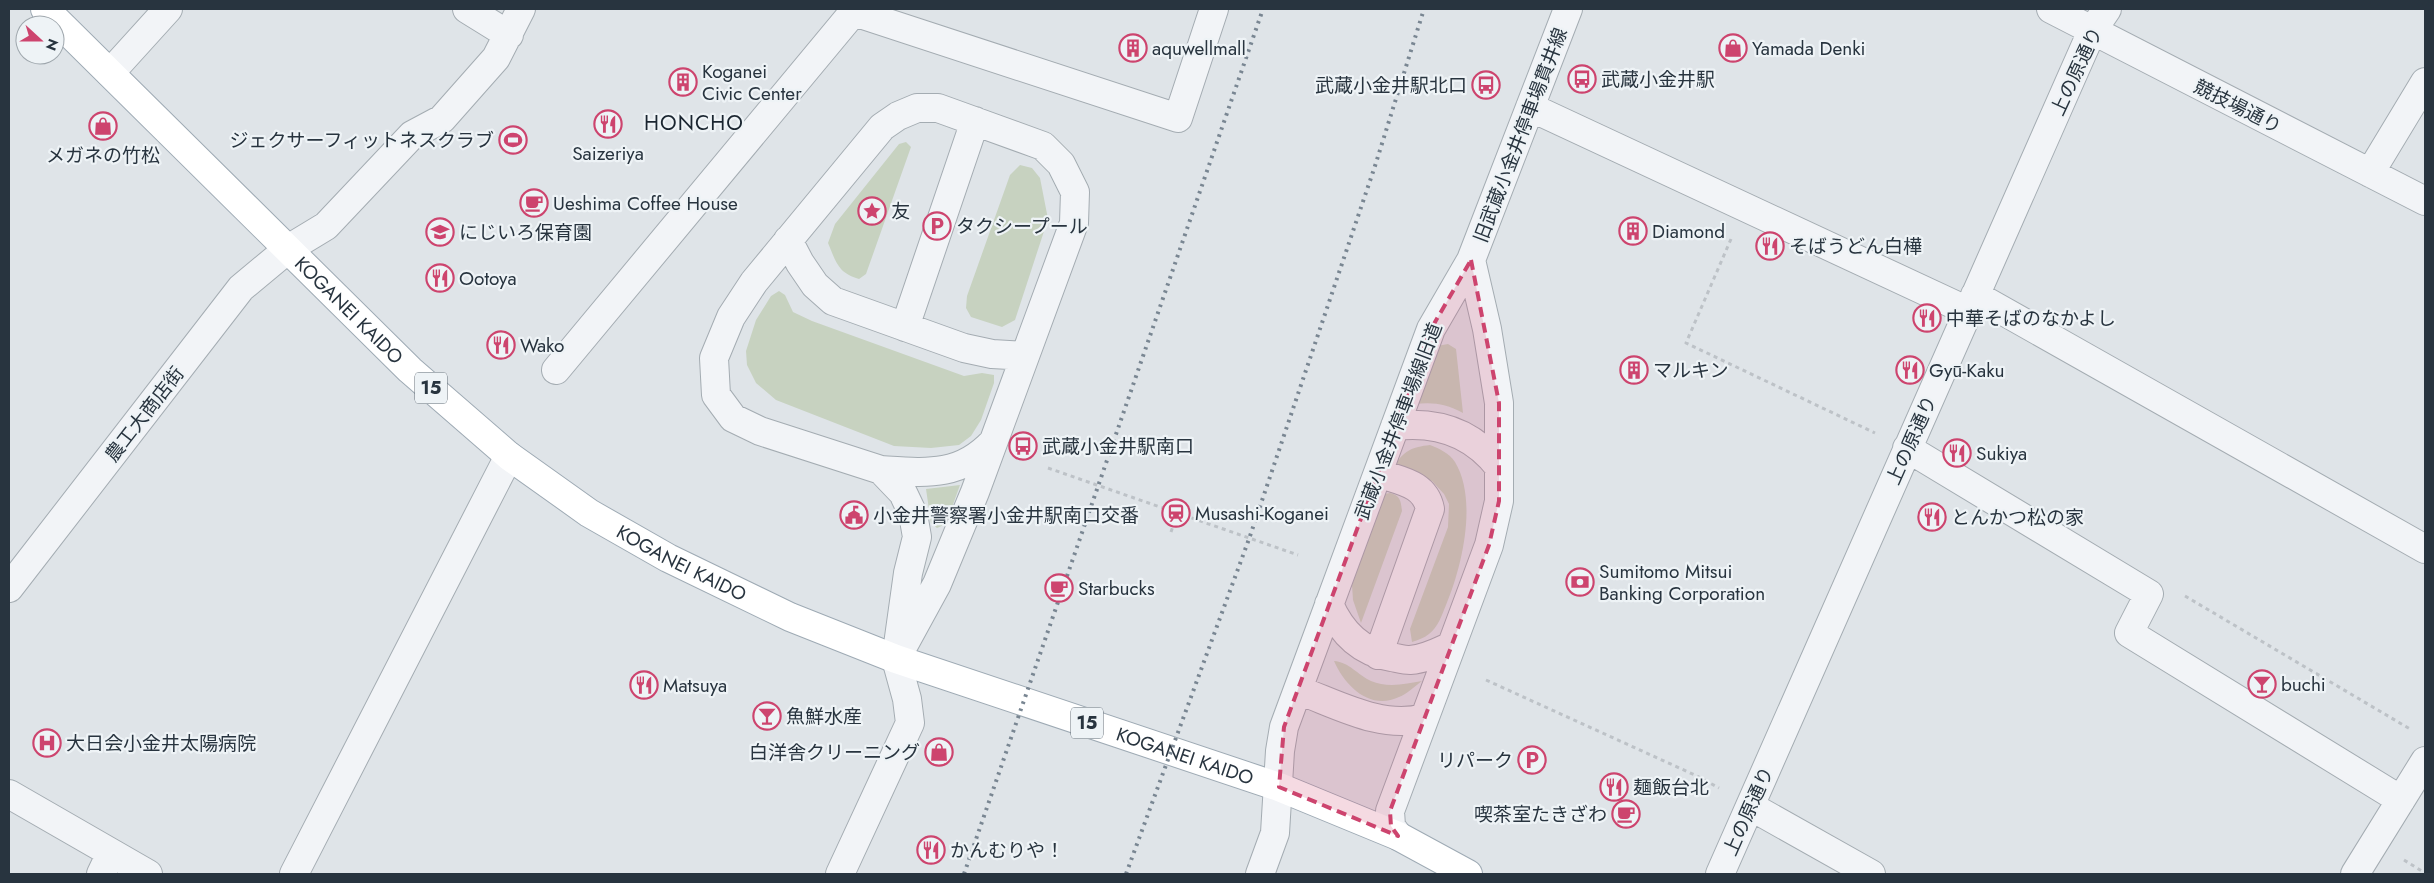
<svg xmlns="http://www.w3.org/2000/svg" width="2434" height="883" font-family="Jost,'Noto Sans JP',sans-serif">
  <rect width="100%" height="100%" fill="#dfe4e8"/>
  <path fill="#c7d2c0" d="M906,142L911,147L866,274L859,279C838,273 836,262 828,243L835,224L899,144Z
    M1020,165L1032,168L1040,178L1048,219L1015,320L1002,327L971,317L966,308L967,296L1010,175Z
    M779,291L785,295L793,312L812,321L964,376L982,373L994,375V383L981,420L971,436L959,445L931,448L894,446L776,400L756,383L747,365L746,351L756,320L771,296Z
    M1448,344L1456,349L1463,413C1446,404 1434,402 1415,404L1437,346Z
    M1430,445C1440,449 1449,453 1455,462C1478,500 1462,567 1446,605C1442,615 1438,627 1429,634C1424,638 1418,640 1412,642L1410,629L1448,527L1449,504L1444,494L1432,481L1394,467C1403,451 1412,447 1430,445Z
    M960,485L946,524L937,528L931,523L926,489Z
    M1390,493C1400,495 1401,501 1402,511L1361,623L1353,600L1352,585L1384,494Z
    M1334,661C1349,662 1358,675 1371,681C1387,688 1406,684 1422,681C1415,686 1407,694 1399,697C1370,711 1345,686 1334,661Z"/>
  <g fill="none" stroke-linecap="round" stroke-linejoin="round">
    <g stroke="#a4acb2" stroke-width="30">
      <path id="minor" d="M467,9L509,35
        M2051,9L2425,201
        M854,12L1178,118L1214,9
        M110,73L168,9
        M1530,107L1968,311
        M2370,173L2425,82
        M788,240L800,263L815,285L833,301L964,348L992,354L1025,356
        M1975,295L2425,549
        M905,327L975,121
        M556,370L856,9
        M1395,426C1437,421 1473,433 1499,467
        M1907,448L2149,594L2129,633L2401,800
        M881,470C927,473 960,477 993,442
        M9,588L241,288L288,249L326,226L412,135L442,119L496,58L521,9
        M1329,604C1341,632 1360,652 1391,657C1397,658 1404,660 1410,660C1425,659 1438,652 1451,646
        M1378,655L1430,509C1425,483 1400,481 1378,473
        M1298,690C1337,704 1382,730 1424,718
        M9,794L148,874
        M1750,806L1871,874
        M1398,836L1391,826L1390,811L1489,545L1499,501V403L1487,329L1471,260
        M101,874L111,853
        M294,874L509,456
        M840,874L910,723L907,699L896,659L908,573L917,537L913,514L903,493L881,470L760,431L733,418L716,395L714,358L731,317L754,282L882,127L898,116L917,108H938L1043,146L1061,164L1075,192L1074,223L975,492L937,584L896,659
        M1260,874L1275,833L1280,751L1284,727L1431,329L1471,260L1568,9
        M1720,874L2092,31L2107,9
        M2355,874L2425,761"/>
    </g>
    <g stroke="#9eaab4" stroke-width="30">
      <g id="major">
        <path id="s1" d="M45,9L410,370L509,456L589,513L668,558L790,617L896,659L1279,787L1398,836L1468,874"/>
      </g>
    </g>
    <path stroke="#bdc2c7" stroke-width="3" stroke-dasharray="4 4" stroke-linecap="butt" d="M1731,239L1686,343L1875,433
      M1048,468L1298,555
      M1171,532L1177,514
      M2185,596L2410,729
      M1486,680L1697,776L1719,788
      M2404,860L2425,873"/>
    <use href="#minor" stroke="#f2f4f7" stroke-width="28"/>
    <use href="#major" stroke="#fff" stroke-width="28"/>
    <path stroke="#798692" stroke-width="4" stroke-dasharray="2.5 5" stroke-linecap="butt" d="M964,874L1263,9
      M1126,874L1249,539L1375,166L1424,9"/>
  </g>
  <path fill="#cd446e" fill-opacity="0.2" stroke="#cd446e" stroke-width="4" stroke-dasharray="10 6" stroke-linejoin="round" d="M1471,260L1499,403V501L1489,545L1390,811L1391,826L1398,836L1279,787L1284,727L1431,329Z"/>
  <defs>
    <g id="building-ring" transform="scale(1.4375)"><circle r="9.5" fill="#eef3f6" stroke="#cd446e" stroke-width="1.5"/><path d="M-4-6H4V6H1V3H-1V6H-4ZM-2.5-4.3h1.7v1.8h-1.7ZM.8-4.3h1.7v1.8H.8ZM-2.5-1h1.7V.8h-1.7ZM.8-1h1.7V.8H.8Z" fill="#cd446e"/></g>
    <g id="shop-ring" transform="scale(1.4375)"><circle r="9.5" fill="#eef3f6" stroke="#cd446e" stroke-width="1.5"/><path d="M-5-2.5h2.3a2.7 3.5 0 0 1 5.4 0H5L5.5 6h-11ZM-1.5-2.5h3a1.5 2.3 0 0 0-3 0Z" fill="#cd446e"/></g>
    <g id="bus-ring" transform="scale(1.4375)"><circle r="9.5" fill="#eef3f6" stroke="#cd446e" stroke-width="1.5"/><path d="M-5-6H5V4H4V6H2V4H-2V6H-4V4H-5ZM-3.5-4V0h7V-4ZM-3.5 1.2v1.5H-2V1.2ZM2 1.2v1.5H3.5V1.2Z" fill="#cd446e"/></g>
    <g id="restaurant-ring" transform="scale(1.4375)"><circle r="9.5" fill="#eef3f6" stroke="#cd446e" stroke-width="1.5"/><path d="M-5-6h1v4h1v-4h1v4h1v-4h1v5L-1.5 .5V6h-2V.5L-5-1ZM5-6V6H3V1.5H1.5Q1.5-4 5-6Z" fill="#cd446e"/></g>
    <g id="stadium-ring" transform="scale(1.4375)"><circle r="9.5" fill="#eef3f6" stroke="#cd446e" stroke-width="1.5"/><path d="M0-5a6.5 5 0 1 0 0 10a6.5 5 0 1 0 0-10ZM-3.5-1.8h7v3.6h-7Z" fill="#cd446e"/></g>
    <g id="cafe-ring" transform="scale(1.4375)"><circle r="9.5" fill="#eef3f6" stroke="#cd446e" stroke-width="1.5"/><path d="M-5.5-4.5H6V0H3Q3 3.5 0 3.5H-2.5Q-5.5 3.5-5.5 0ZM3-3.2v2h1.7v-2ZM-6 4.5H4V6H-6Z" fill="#cd446e"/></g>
    <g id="sight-ring" transform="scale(1.4375)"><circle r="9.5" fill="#eef3f6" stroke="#cd446e" stroke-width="1.5"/><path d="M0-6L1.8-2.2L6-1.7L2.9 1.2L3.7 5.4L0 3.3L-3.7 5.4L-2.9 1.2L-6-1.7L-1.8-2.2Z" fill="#cd446e"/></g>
    <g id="parking-ring" transform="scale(1.4375)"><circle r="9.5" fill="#eef3f6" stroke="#cd446e" stroke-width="1.5"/><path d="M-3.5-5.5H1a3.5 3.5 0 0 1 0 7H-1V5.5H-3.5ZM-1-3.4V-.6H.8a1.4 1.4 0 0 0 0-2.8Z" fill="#cd446e"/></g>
    <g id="school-ring" transform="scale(1.4375)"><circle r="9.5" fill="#eef3f6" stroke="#cd446e" stroke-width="1.5"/><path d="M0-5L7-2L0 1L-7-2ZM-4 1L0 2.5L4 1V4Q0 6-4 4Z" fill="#cd446e"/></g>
    <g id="station-ring" transform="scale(1.4375)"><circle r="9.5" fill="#eef3f6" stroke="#cd446e" stroke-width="1.5"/><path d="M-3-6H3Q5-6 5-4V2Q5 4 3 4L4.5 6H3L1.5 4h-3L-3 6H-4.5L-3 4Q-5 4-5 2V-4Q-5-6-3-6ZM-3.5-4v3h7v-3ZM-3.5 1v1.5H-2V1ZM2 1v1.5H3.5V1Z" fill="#cd446e"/></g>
    <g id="civic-ring" transform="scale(1.4375)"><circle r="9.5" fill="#eef3f6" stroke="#cd446e" stroke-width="1.5"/><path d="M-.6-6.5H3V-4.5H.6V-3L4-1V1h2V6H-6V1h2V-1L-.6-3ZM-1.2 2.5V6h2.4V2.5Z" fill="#cd446e"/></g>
    <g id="bank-ring" transform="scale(1.4375)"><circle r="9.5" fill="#eef3f6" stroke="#cd446e" stroke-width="1.5"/><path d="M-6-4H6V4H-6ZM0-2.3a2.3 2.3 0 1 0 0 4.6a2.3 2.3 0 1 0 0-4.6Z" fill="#cd446e"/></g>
    <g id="bar-ring" transform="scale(1.4375)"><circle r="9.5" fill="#eef3f6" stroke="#cd446e" stroke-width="1.5"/><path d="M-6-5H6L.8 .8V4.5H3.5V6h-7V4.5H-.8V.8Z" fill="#cd446e"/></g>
    <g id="hospital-ring" transform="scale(1.4375)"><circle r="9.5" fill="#eef3f6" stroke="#cd446e" stroke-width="1.5"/><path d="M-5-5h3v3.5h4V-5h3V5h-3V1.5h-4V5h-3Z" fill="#cd446e"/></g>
  </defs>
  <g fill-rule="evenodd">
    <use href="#building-ring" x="1133" y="48"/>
    <use href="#shop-ring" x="1733" y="48"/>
    <use href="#bus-ring" x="1582" y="79"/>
    <use href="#building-ring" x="683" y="82"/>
    <use href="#bus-ring" x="1486" y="85"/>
    <use href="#restaurant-ring" x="608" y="124"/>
    <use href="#shop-ring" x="103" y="126"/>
    <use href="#stadium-ring" x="513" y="140"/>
    <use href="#cafe-ring" x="534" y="203"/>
    <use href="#sight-ring" x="872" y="211"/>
    <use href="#parking-ring" x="937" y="226"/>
    <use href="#building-ring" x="1633" y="231"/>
    <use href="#school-ring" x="440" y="232"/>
    <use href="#restaurant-ring" x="1770" y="246"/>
    <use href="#restaurant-ring" x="440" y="278"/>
    <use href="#restaurant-ring" x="1927" y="318"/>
    <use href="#restaurant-ring" x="501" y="345"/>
    <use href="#building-ring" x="1634" y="370"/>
    <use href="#restaurant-ring" x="1910" y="370"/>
    <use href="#bus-ring" x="1023" y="446"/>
    <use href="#restaurant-ring" x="1957" y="453"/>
    <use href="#station-ring" x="1176" y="513"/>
    <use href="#civic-ring" x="854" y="515"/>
    <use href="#restaurant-ring" x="1932" y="517"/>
    <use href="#bank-ring" x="1580" y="582"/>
    <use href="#cafe-ring" x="1059" y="588"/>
    <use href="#bar-ring" x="2262" y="684"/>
    <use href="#restaurant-ring" x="644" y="685"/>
    <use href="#bar-ring" x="767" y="716"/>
    <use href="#hospital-ring" x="47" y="743"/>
    <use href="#shop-ring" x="939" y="752"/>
    <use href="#parking-ring" x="1532" y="760"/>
    <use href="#restaurant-ring" x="1614" y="787"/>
    <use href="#cafe-ring" x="1626" y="814"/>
    <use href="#restaurant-ring" x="931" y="850"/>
  </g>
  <g text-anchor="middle" stroke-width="4.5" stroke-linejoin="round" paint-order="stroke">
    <g fill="#eef3f6" stroke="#636d76" stroke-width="1">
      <rect x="415" y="372.5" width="32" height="31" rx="4"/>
      <rect x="1071" y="707.5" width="32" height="31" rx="4"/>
    </g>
    <g font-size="18" font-weight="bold" fill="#28343f">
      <text x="431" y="394">15</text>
      <text x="1087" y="729">15</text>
    </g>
    <g font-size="19" fill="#28343f" stroke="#eef3f6" text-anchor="start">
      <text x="1152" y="55">aquwellmall</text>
      <text x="1752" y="55">Yamada Denki</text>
      <text x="702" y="78">Koganei<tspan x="702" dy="22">Civic Center</tspan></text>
      <text x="1601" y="86">武蔵小金井駅</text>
      <text x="1467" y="92" text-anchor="end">武蔵小金井駅北口</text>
      <text x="494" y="147" text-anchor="end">ジェクサーフィットネスクラブ</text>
      <text x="608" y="160" text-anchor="middle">Saizeriya</text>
      <text x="103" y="162" text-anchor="middle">メガネの竹松</text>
      <text x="553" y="210">Ueshima Coffee House</text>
      <text x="891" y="218">友</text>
      <text x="956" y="233">タクシープール</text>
      <text x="1652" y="238">Diamond</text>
      <text x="459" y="239">にじいろ保育園</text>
      <text x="1789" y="253">そばうどん白樺</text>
      <text x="459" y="285">Ootoya</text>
      <text x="1946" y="325">中華そばのなかよし</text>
      <text x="520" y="352">Wako</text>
      <text x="1653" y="377">マルキン</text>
      <text x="1929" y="377">Gyū-Kaku</text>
      <text x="1042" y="453">武蔵小金井駅南口</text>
      <text x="1976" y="460">Sukiya</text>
      <text x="1195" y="520">Musashi-Koganei</text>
      <text x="873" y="522">小金井警察署小金井駅南口交番</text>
      <text x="1951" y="524">とんかつ松の家</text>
      <text x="1599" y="578">Sumitomo Mitsui<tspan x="1599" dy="22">Banking Corporation</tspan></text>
      <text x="1078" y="595">Starbucks</text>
      <text x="2281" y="691">buchi</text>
      <text x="663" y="692">Matsuya</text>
      <text x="786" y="723">魚鮮水産</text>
      <text x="66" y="750">大日会小金井太陽病院</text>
      <text x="920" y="759" text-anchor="end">白洋舎クリーニング</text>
      <text x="1513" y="767" text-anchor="end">リパーク</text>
      <text x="1633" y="794">麺飯台北</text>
      <text x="1607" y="821" text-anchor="end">喫茶室たきざわ</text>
      <text x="950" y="857">かんむりや！</text>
    </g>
    <g font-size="19" fill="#28343f" stroke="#eef3f6">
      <text transform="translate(2076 71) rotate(-65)" y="7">上の原通り</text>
      <text transform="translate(2238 106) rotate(27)" y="7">競技場通り</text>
      <text transform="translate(1520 135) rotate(-69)" y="7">旧武蔵小金井停車場貫井線</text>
      <text dy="7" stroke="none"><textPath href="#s1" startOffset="428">KOGANEI KAIDO</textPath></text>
      <text transform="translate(144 414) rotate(-52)" y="7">農工大商店街</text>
      <text transform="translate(1398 421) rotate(-69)" y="7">武蔵小金井停車場線旧道</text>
      <text transform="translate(1911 440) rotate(-66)" y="7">上の原通り</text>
      <text dy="7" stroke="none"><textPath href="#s1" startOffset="848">KOGANEI KAIDO</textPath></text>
      <text dy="7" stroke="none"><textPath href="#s1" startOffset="1388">KOGANEI KAIDO</textPath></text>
      <text transform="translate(1748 811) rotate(-66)" y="7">上の原通り</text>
    </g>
    <g font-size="21" letter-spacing="1" fill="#1a2530" stroke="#eef3f6">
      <text x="694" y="130">HONCHO</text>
    </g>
  </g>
  <rect width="2434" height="883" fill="none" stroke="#28343f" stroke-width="20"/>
  <g transform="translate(40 40) rotate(111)"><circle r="24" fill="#eef3f6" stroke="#9fa7ad"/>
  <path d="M0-4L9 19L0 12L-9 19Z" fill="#cd446e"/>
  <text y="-8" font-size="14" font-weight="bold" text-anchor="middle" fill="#28343f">N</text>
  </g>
</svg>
